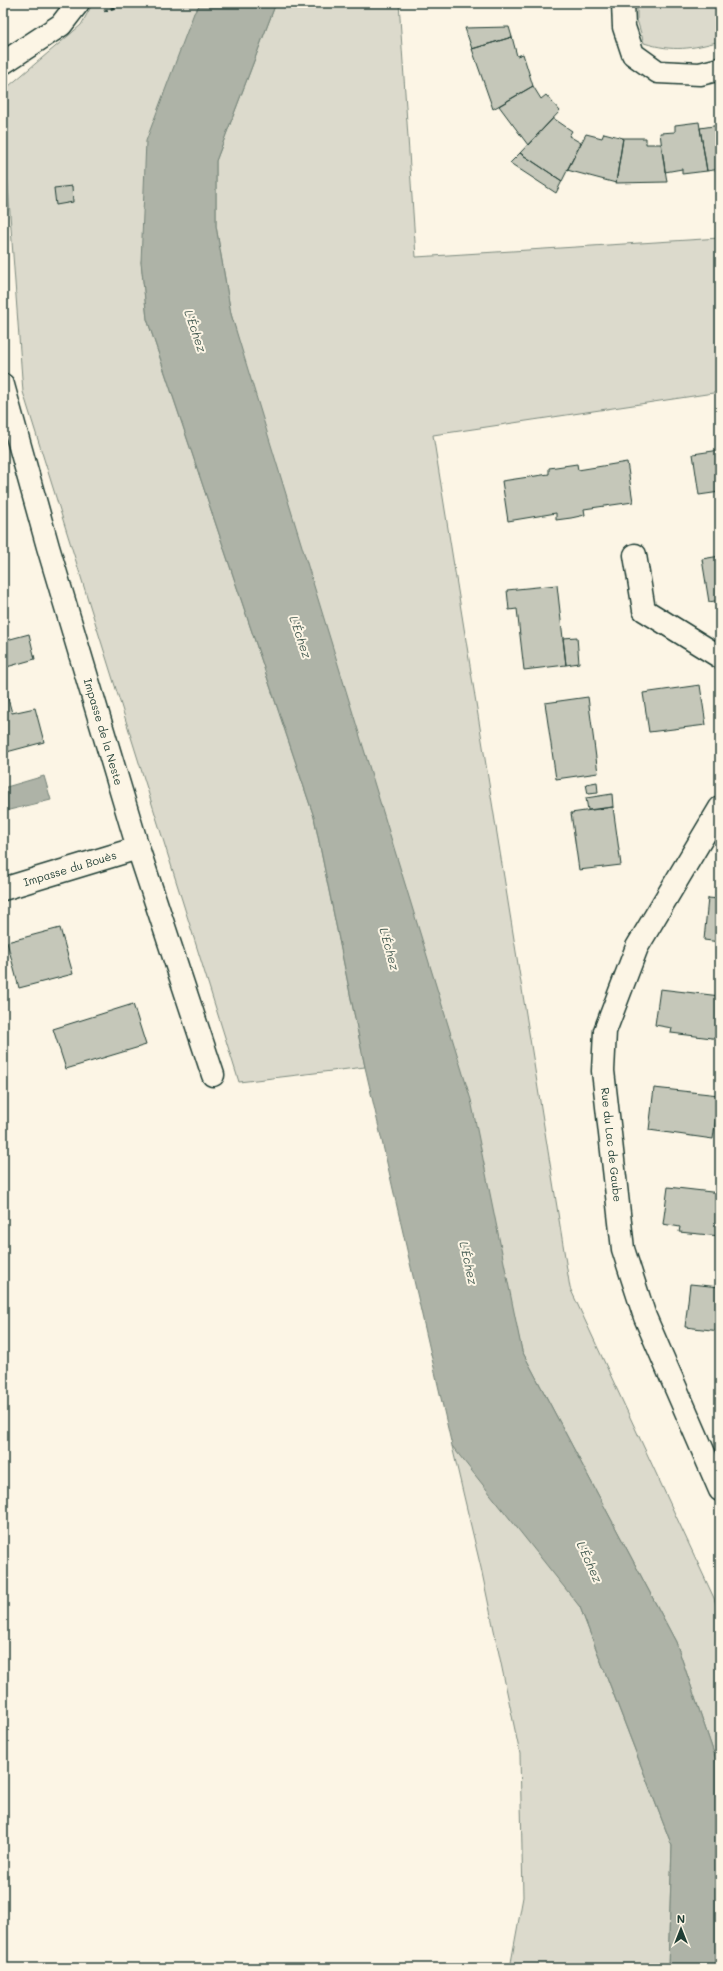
<svg xmlns="http://www.w3.org/2000/svg" width="723" height="1971" font-family="Mali,sans-serif">
  <rect width="100%" height="100%" fill="#fcf5e5"/>
  <filter id="ink" filterUnits="userSpaceOnUse"><feTurbulence type="fractalNoise" baseFrequency=".025" numOctaves="2"/><feDisplacementMap in="SourceGraphic" scale="8" xChannelSelector="R" yChannelSelector="G"/><feConvolveMatrix kernelMatrix="1 2 1 2 8 2 1 2 1" color-interpolation-filters="sRGB"/></filter>
  <g filter="url(#ink)">
    <path fill="#dcdacc" stroke="#7e8c80" d="M93,3H201L194,14L141,262L147,319L314,817L365,1067L239,1082L23,392L3,118V91L81,25Z
      M276,3H399L416,257L720,238V392L433,435L570,1288L714,1598L720,1616V1771L676,1642L522,1351L516,1325L231,314L216,226V161Z
      M637,3H720V41C692,49 673,52 644,43L637,20Z
      M473,1442L580,1607L672,1846L668,1968H510L523,1897L520,1754L481,1568L452,1446Z"/>
    <path fill="#aeb3a7" stroke="#758479" d="M201,3H276L216,161V226L231,314L471,1100L522,1351L676,1642L720,1771V1968H668L672,1846L580,1607L452,1446L365,1067L314,817L147,319L141,262L146,141L194,13Z
      M44,776L51,800L5,811L3,802V788Z"/>
    <path fill="#c5c7b9" stroke="#1f3d34" d="M509,27L512,37L472,49L465,28Z
      M512,37L517,56L523,54L533,86L493,109L472,49Z
      M533,86L541,99L546,95L560,111L528,145L499,106Z
      M553,118L572,131L569,136L581,143L562,181L520,153Z
      M720,118V125L717,126L716,119Z
      M699,122L707,171L682,174V169L665,172L660,133L675,132V125Z
      M720,125V169L707,171L700,128Z
      M604,133L623,138L616,183L567,170L586,134L602,138Z
      M623,138H646V144H661L667,182L616,183Z
      M520,153L562,181L556,193L510,163Z
      M72,186L73,202L56,205L54,188Z
      M720,450V492L699,495L693,454Z
      M627,462L633,502L584,509L585,515L571,518L556,520V513L508,521L502,481L549,474V468L577,464L578,470Z
      M720,556V600L709,602L702,559Z
      M557,585L566,665L524,670L517,609L509,610L507,590Z
      M29,634L35,659L3,668V641Z
      M577,637L579,663L566,665L563,638Z
      M700,685L706,725L649,732L643,693Z
      M6,691L12,713L35,708L44,742L3,753V692Z
      M588,697L598,773L556,779L545,703Z
      M597,782L598,793L588,794L586,784Z
      M612,794L613,807L588,810L586,798Z
      M613,807L621,865L579,870L571,813Z
      M708,898L720,899V942L704,940Z
      M60,928L73,974L19,988L7,942Z
      M660,989L720,996V1039L671,1033L672,1028L655,1025Z
      M133,1004L146,1045L66,1069L53,1029Z
      M654,1088L719,1095L713,1139L649,1130Z
      M668,1187L720,1193V1236L679,1232L680,1227L663,1224Z
      M690,1284L720,1287V1331L685,1327Z"/>
    <g fill="none" stroke-linecap="round" stroke-linejoin="round">
      <g stroke="#1f3d34" stroke-width="25">
        <g id="minor">
          <path d="M623,3L624,27L633,54L658,72L700,74L720,69"/>
          <path d="M3,63L61,25L78,3"/>
          <path id="s1" d="M3,385L48,547L138,848L213,1075"/>
          <path d="M635,555L644,610L720,657"/>
          <path id="s2" d="M720,808L637,947L605,1031L603,1071L623,1249L645,1317L720,1490"/>
          <path id="s3" d="M3,889L138,848"/>
        </g>
      </g>
      <path stroke="#1f3d34" stroke-width="2.5" stroke-dasharray="4 3" stroke-linecap="butt" d="M104,11L113,8L119,3"/>
      <use href="#minor" stroke="#fcf5e5" stroke-width="22"/>
    </g>
  </g>
  <g text-anchor="middle" stroke-width="4" stroke-linejoin="round" paint-order="stroke">
    <g font-size="11" fill="#1f3d34" stroke="#fcf5e5">
      <text dy="4" stroke="none"><textPath href="#s1" startOffset="361">Impasse de la Neste</textPath></text>
      <text dy="4" stroke="none"><textPath href="#s3" startOffset="70">Impasse du Bouès</textPath></text>
      <text dy="4" stroke="none"><textPath href="#s2" startOffset="366">Rue du Lac de Gaube</textPath></text>
    </g>
    <g font-size="12" font-style="italic" fill="#435a51" stroke="#fcf5e5">
      <text transform="translate(195 331) rotate(71)" y="4">L'Échez</text>
      <text transform="translate(300 637) rotate(71)" y="4">L'Échez</text>
      <text transform="translate(389 949) rotate(74)" y="4">L'Échez</text>
      <text transform="translate(468 1263) rotate(77)" y="4">L'Échez</text>
      <text transform="translate(589 1562) rotate(65)" y="4">L'Échez</text>
    </g>
  </g>
  <rect width="723" height="1971" fill="none" stroke="#fcf5e5" stroke-width="16"/>
  <rect x="8" y="8" width="707" height="1955" fill="none" stroke="#1f3d34" stroke-width="1.5" filter="url(#ink)"/>
  <g transform="translate(681 1929)" stroke="#fcf5e5" stroke-width="3" paint-order="stroke">
  <path d="M0-3L7 15L0 10L-7 15Z" fill="#1f3d34"/>
  <text y="-6" font-size="11" font-weight="bold" text-anchor="middle" fill="#1f3d34">N</text>
  </g>
</svg>
